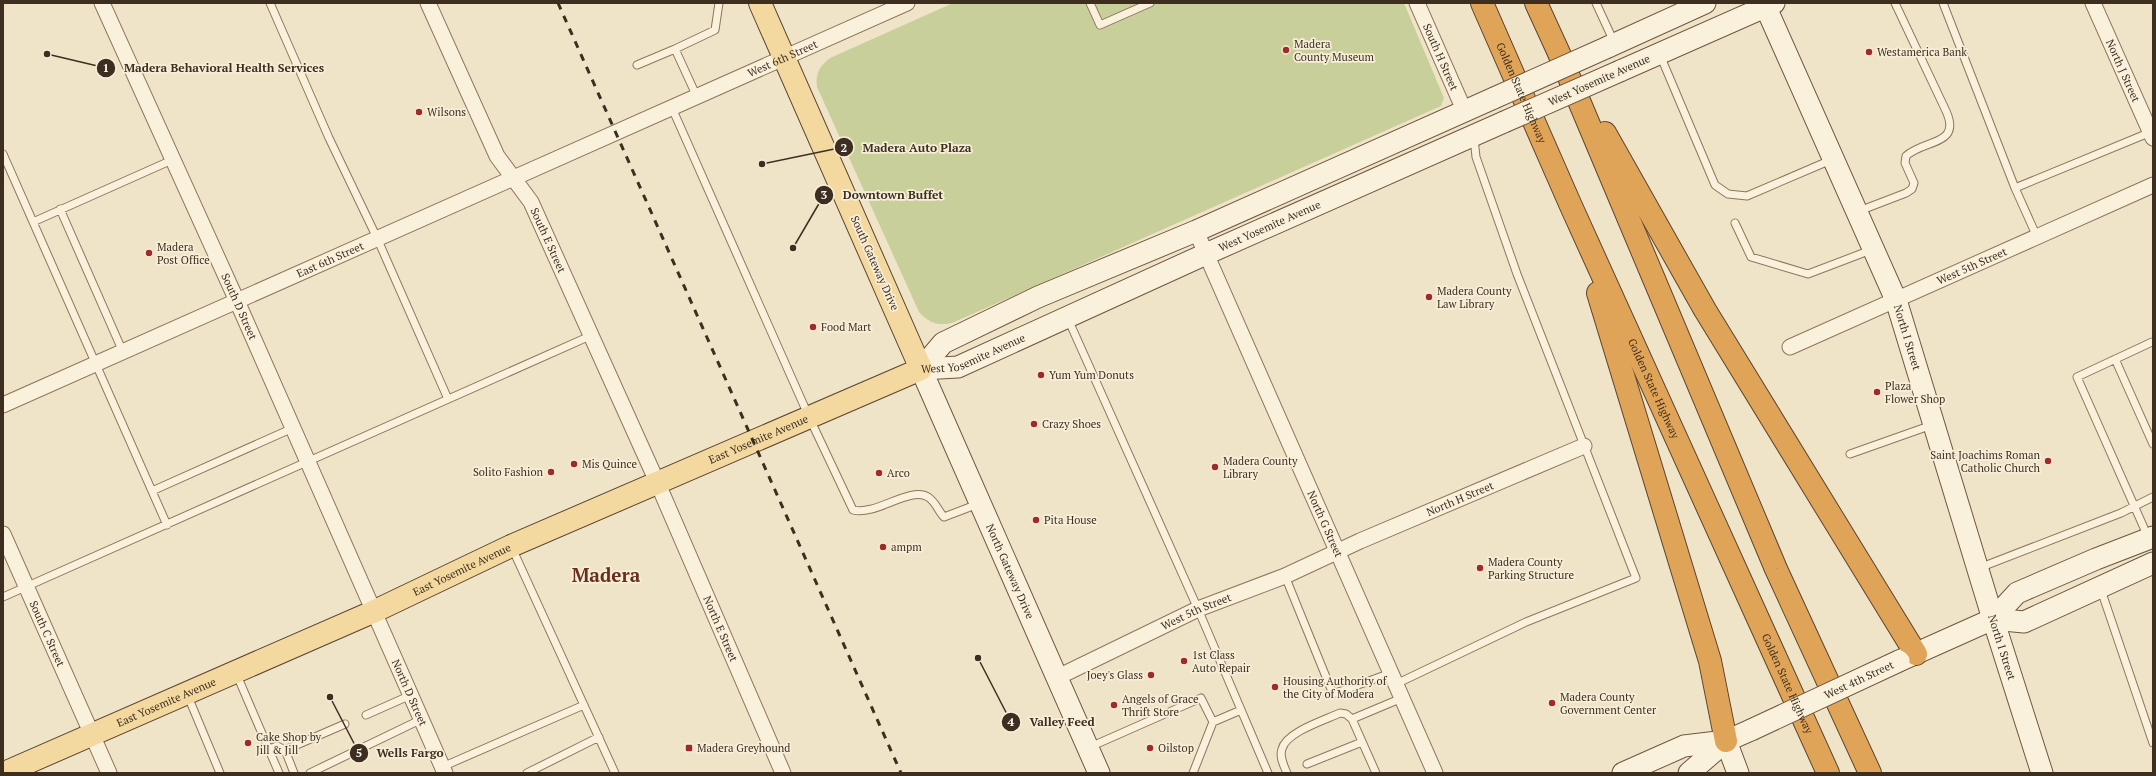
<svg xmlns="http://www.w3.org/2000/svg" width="2156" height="776" font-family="'PT Serif',serif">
  <rect width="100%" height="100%" fill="#f0e4c8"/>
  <path fill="#c9cf9b" d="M953,3H1404L1444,98L1441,106L952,323C938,326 929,323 919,312L817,87C815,73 820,66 830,58Z"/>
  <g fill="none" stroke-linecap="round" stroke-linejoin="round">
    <g stroke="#8d765c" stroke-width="9">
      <path id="lane" d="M270,3L329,138L377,238L448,399
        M1090,3L1100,25L1150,3
        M1596,3L1614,42
        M1943,3L2015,188
        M1660,55L1715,185L1728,194L1747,196L1831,160
        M637,65L675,49
        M697,97L675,49L715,30L719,3
        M672,108L809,417L853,510C876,516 910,486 928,497C936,502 938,511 944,517L978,504
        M3,154L167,525
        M60,209L123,352
        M1859,211L1906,193L1912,189L1914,183L1905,163L1906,156C1924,139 1962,146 1946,111L1895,3
        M33,222L172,160
        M1735,223L1751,257L1808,274L1871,250
        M2037,237L2015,188L2151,132
        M1068,319L1198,609L1268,773
        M2115,359L2153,444
        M1850,454L1932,425
        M152,491L293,428
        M2148,537L2077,377L2152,342
        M512,548L615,773
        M1979,568L2121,513L2153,497
        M1285,576L1333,694L1391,673
        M2101,590L2153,743
        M3,597L590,336
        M236,673L279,773
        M1396,684L1526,622L1636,578L1517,274L1476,157L1474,138
        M187,694L220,773
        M366,715L411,695
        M1090,747L1201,698L1213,722L1241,710
        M269,749L277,746L285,750L294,773
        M285,750L345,724
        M1307,764L1362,742
        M442,767L584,705
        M310,773L422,719
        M527,773L599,737
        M1193,773L1213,722
        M1287,773C1284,766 1279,757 1282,749C1286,732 1325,720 1340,713L1346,714L1352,719
        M1376,773L1352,719L1402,698"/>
    </g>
    <g stroke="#8d765c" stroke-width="17">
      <g id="street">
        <path id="s1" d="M102,3L237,301L445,773"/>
        <path id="s2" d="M428,3L497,156L531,202L658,484L783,773"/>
        <path id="s3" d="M1417,3L1464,110"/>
        <path id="s4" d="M2093,3L2153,138"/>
        <path id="s5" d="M1196,231L1435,773"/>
        <path id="s6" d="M1790,347L2153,185"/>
        <path id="s7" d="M3,405L907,3"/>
        <path id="s8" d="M3,534L109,773"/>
        <path id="s9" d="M1058,677L1198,609L1285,576L1360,541L1584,446"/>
      </g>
    </g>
    <g stroke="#6f573f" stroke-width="23">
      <g id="secondary">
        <path id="s10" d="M1764,3L1896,300L1993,619L2042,773"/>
        <path d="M1608,47L1705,3"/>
        <path d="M1620,71L1774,3"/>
        <path d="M921,369L943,343L1038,297L1196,231L1494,98"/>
        <path id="s11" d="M921,369L958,367L1206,254L1504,122"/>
        <path id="s12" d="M921,369L1099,773"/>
        <path d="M1993,619L2024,622L2153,563"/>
        <path d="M1899,661L1993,619L2017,593L2096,559L2153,537"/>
        <path d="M1726,741L1738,773"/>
        <path d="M1623,773L1684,746L1726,741L1751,730"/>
        <path d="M1689,773L1726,741"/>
      </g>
    </g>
    <g stroke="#5b4430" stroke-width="24">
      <g id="primary">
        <path id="s13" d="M4,773L375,611L511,546L921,369L760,3"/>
      </g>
    </g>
    <g stroke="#5b4430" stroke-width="24">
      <g id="highway">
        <path id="s14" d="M1482,3L1571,206L1828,773"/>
        <path d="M1536,3L1558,51L1776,569L1870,773"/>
        <path d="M1605,133L1705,310L1916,654"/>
        <path d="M1598,293L1710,661L1726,741"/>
      </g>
    </g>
    <use href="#lane" stroke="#faf1dc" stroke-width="7"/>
    <use href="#street" stroke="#faf1dc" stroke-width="15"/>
    <use href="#secondary" stroke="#faf1dc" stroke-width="21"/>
    <use href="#primary" stroke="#f3d9a0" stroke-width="22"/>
    <use href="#highway" stroke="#e0a458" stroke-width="22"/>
    <path stroke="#3d2e20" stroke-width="3" stroke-dasharray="7 7" stroke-linecap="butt" d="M558,3L901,773"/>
    <g stroke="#6f573f" stroke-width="23" stroke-linecap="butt">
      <g id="secondary-bridge">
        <path d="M1494,98L1608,47"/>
        <path d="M1504,122L1620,71"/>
        <path id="s15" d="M1751,730L1899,661"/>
      </g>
    </g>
    <use href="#secondary-bridge" stroke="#faf1dc" stroke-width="21"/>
  </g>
  <g fill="#9e2a2b" stroke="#f7eed8" stroke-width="1.5">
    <circle cx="1286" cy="50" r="4"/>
    <circle cx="1869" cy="52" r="4"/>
    <circle cx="419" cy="112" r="4"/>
    <circle cx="149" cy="253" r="4"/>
    <circle cx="1429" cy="297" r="4"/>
    <circle cx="813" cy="327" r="4"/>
    <circle cx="1041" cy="375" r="4"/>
    <circle cx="1877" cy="392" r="4"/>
    <circle cx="1034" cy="424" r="4"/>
    <circle cx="2048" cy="461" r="4"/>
    <circle cx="574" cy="464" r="4"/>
    <circle cx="1215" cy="467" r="4"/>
    <circle cx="551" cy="472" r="4"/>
    <circle cx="879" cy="473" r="4"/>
    <circle cx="1036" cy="520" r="4"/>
    <circle cx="883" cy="547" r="4"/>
    <circle cx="1480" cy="568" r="4"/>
    <circle cx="1184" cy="661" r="4"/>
    <circle cx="1151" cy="675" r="4"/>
    <circle cx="1275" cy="687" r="4"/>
    <circle cx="1552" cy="703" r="4"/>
    <circle cx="1114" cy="705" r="4"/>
    <circle cx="248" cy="743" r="4"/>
    <rect x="685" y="744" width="8" height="8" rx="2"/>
    <circle cx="1150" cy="748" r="4"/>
  </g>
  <g text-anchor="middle" stroke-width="3.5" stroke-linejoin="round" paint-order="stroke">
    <g font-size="11" fill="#3d2e20" stroke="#f7eed8" text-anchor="start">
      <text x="1294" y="48">Madera<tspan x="1294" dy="13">County Museum</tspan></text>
      <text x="1877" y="56">Westamerica Bank</text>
      <text x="427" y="116">Wilsons</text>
      <text x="157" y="251">Madera<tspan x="157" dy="13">Post Office</tspan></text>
      <text x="1437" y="295">Madera County<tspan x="1437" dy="13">Law Library</tspan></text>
      <text x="821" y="331">Food Mart</text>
      <text x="1049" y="379">Yum Yum Donuts</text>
      <text x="1885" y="390">Plaza<tspan x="1885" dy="13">Flower Shop</tspan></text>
      <text x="1042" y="428">Crazy Shoes</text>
      <text x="2040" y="459" text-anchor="end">Saint Joachims Roman<tspan x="2040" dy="13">Catholic Church</tspan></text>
      <text x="1223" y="465">Madera County<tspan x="1223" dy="13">Library</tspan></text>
      <text x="582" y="468">Mis Quince</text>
      <text x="543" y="476" text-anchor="end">Solito Fashion</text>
      <text x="887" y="477">Arco</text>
      <text x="1044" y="524">Pita House</text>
      <text x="891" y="551">ampm</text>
      <text x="1488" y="566">Madera County<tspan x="1488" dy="13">Parking Structure</tspan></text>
      <text x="1192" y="659">1st Class<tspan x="1192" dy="13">Auto Repair</tspan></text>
      <text x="1143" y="679" text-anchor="end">Joey's Glass</text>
      <text x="1283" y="685">Housing Authority of<tspan x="1283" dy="13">the City of Modera</tspan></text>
      <text x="1560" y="701">Madera County<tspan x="1560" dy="13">Government Center</tspan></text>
      <text x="1122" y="703">Angels of Grace<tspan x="1122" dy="13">Thrift Store</tspan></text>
      <text x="256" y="741">Cake Shop by<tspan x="256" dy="13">Jill &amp; Jill</tspan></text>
      <text x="697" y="752">Madera Greyhound</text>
      <text x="1158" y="752">Oilstop</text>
    </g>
    <g font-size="11" fill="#3d2e20" stroke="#f7eed8">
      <text dy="4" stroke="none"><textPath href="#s3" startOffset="59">South H Street</textPath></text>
      <text dy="4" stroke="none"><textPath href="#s7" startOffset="853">West 6th Street</textPath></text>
      <text dy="4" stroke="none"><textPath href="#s4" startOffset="74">North J Street</textPath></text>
      <text transform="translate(1599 80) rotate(-24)" y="4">West Yosemite Avenue</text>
      <text dy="4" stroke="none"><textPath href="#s14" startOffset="98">Golden State Highway</textPath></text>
      <text dy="4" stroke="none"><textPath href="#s11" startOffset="379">West Yosemite Avenue</textPath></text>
      <text dy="4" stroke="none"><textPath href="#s2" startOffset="267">South E Street</textPath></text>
      <text dy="4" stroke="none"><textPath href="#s7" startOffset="358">East 6th Street</textPath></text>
      <text transform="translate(875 263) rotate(66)" y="4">South Gateway Drive</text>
      <text dy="4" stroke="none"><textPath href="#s6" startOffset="199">West 5th Street</textPath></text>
      <text dy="4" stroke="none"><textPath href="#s1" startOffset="333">South D Street</textPath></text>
      <text dy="4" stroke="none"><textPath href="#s10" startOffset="364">North I Street</textPath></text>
      <text dy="4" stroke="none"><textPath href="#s11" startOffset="55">West Yosemite Avenue</textPath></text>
      <text dy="4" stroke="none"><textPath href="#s14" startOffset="422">Golden State Highway</textPath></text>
      <text dy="4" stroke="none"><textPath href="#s13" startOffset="825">East Yosemite Avenue</textPath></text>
      <text dy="4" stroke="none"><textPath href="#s9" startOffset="440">North H Street</textPath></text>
      <text dy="4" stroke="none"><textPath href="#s5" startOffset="320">North G Street</textPath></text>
      <text dy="4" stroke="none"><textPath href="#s13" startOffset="501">East Yosemite Avenue</textPath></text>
      <text dy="4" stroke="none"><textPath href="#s12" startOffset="221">North Gateway Drive</textPath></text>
      <text dy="4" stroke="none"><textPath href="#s9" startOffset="153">West 5th Street</textPath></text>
      <text dy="4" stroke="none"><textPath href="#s2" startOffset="692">North E Street</textPath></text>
      <text dy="4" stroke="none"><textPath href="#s8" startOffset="109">South C Street</textPath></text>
      <text dy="4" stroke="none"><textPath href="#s10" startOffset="688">North I Street</textPath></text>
      <text dy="4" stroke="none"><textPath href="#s15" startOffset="119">West 4th Street</textPath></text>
      <text dy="4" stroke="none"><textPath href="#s14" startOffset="746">Golden State Highway</textPath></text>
      <text dy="4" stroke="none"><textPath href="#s1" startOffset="755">North D Street</textPath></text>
      <text dy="4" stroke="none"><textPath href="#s13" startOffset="177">East Yosemite Avenue</textPath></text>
    </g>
    <g font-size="19" font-weight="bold" fill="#6b2e1e" stroke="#f7eed8">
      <text x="606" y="582">Madera</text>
    </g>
  </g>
  <path fill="none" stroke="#3d2e20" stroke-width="1.5" d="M47 54L106 68M762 164L844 147M793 248L824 195M978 658L1011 722M330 697L359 753"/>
  <g fill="#3d2e20" stroke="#f7eed8" stroke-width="1.5">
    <circle cx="47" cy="54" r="4"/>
    <circle cx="762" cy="164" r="4"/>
    <circle cx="793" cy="248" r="4"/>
    <circle cx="978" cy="658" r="4"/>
    <circle cx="330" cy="697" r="4"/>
    <circle cx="106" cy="68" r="10"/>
    <circle cx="844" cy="147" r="10"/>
    <circle cx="824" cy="195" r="10"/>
    <circle cx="1011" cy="722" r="10"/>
    <circle cx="359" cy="753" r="10"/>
  </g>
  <g font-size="12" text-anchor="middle" font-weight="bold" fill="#fff">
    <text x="106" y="72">1</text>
    <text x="844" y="152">2</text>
    <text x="824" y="199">3</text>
    <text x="1011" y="726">4</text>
    <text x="359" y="757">5</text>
  </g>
  <g font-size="12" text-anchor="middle" font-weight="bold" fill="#3d2e20" stroke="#f7eed8" stroke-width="3.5" stroke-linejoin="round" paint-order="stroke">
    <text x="224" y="72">Madera Behavioral Health Services</text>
    <text x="917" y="152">Madera Auto Plaza</text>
    <text x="893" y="199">Downtown Buffet</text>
    <text x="1062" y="726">Valley Feed</text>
    <text x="410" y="757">Wells Fargo</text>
  </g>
  <rect width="2156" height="776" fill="none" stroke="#3d2e20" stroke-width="8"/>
</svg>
